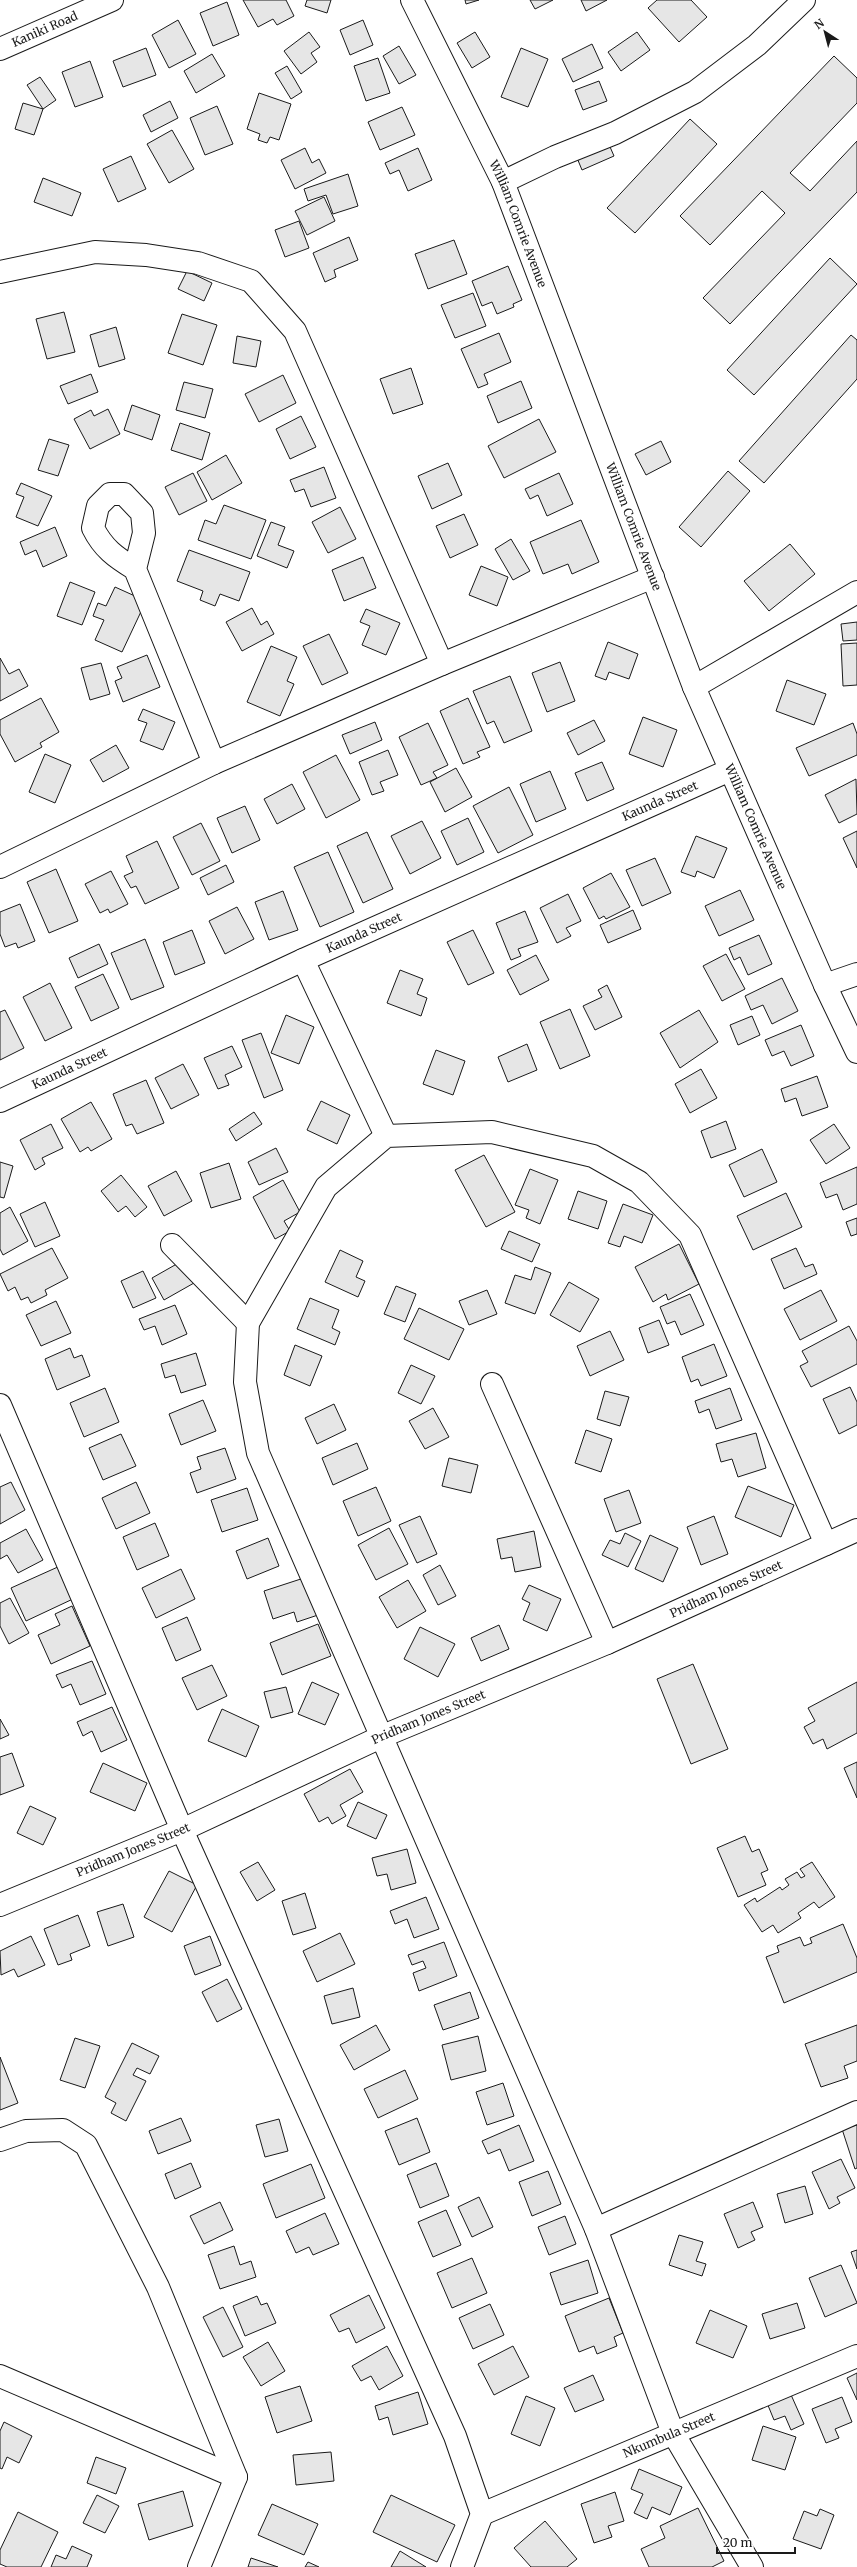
<svg xmlns="http://www.w3.org/2000/svg" width="857" height="2567" font-family="Merriweather,serif">
  <rect width="100%" height="100%" fill="#fff"/>
  <path fill="#e6e6e6" stroke="#1a1a1a" d="M243,0H286L294,16L277,25L273,19L258,27Z
    M307,0H331L327,13L305,6Z
    M465,0H479L466,4Z
    M530,0H553L535,9Z
    M581,0H607L586,11Z
    M657,0H691L707,17L679,42L648,8Z
    M227,2L239,35L213,46L200,13Z
    M178,20L196,54L169,68L152,35Z
    M363,20L373,45L350,55L340,30Z
    M309,32L320,47L311,53L317,62L301,74L284,51Z
    M475,32L490,57L472,68L457,43Z
    M637,32L650,50L621,71L608,52Z
    M592,44L603,68L573,82L562,59Z
    M399,46L416,75L399,84L383,56Z
    M146,48L156,75L123,87L113,61Z
    M521,48L548,59L528,107L501,97Z
    M212,54L225,76L196,93L184,71Z
    M834,56L857,78V103L790,173L810,191L857,141V192L730,324L703,298L785,213L762,191L710,245L680,216Z
    M378,58L390,93L366,101L354,66Z
    M90,61L103,97L75,107L62,72Z
    M287,66L302,92L291,99L275,73Z
    M40,77L56,100L43,109L27,85Z
    M599,81L607,101L583,110L575,90Z
    M259,93L291,104L279,140L270,137L267,143L258,140L260,134L247,129Z
    M170,101L178,118L151,132L143,115Z
    M23,103L43,109L34,135L15,129Z
    M217,106L233,144L205,155L190,118Z
    M402,107L415,135L380,150L368,122Z
    M690,119L717,144L635,233L607,208Z
    M172,130L194,169L169,183L147,144Z
    M607,140L614,156L582,170L575,153Z
    M305,148L312,163L319,159L326,173L295,189L281,160Z
    M418,148L432,180L408,191L399,170L390,174L385,163Z
    M131,156L146,189L118,202L103,169Z
    M348,174L358,206L333,214L326,195L308,201L304,189Z
    M43,178L81,193L72,216L34,202Z
    M324,197L335,221L307,235L295,211Z
    M299,221L309,248L285,257L275,230Z
    M349,237L358,260L334,270L336,277L325,282L313,253Z
    M454,240L467,274L428,289L415,254Z
    M830,258L857,284L754,395L727,370Z
    M508,266L522,300L513,304L514,307L497,314L492,302L482,306L472,281Z
    M187,271L212,283L204,301L178,289Z
    M473,293L486,326L455,338L441,305Z
    M64,312L75,352L47,359L36,319Z
    M182,314L217,325L203,365L168,353Z
    M116,327L125,359L99,367L90,335Z
    M499,333L511,362L484,374L488,384L478,388L461,349Z
    M851,335L857,340V379L764,483L739,461Z
    M237,336L261,341L256,367L233,363Z
    M411,368L423,404L393,414L380,379Z
    M91,374L98,392L68,404L60,386Z
    M283,375L296,403L259,422L245,394Z
    M521,381L532,408L498,423L487,396Z
    M184,382L213,389L205,418L176,410Z
    M132,405L160,415L152,440L124,430Z
    M108,409L120,434L90,449L74,419L91,410L94,416Z
    M301,416L316,447L290,459L276,429Z
    M539,419L556,452L504,478L488,446Z
    M180,423L210,433L202,460L171,450Z
    M49,439L69,445L58,476L38,470Z
    M661,441L671,462L646,475L635,454Z
    M226,455L242,483L212,500L197,472Z
    M448,463L462,495L432,509L418,476Z
    M324,467L336,498L311,507L304,489L295,492L290,480Z
    M728,471L750,491L701,547L679,527Z
    M193,473L207,501L179,515L165,487Z
    M559,473L573,504L547,516L538,495L530,499L525,489Z
    M21,483L52,496L38,526L16,517L24,497L16,494Z
    M224,505L266,520L251,559L198,540L205,520L216,524Z
    M340,507L356,539L328,553L312,522Z
    M464,514L478,545L450,558L436,526Z
    M581,520L599,562L572,574L568,564L543,574L530,542Z
    M271,522L285,527L278,545L294,551L287,568L257,556Z
    M55,527L67,556L43,567L36,550L25,555L20,542Z
    M511,539L530,571L513,580L495,549Z
    M790,544L815,574L769,611L744,581Z
    M189,550L250,572L239,601L220,594L215,606L200,600L203,591L177,581Z
    M363,557L376,588L344,601L332,570Z
    M481,566L508,577L497,606L469,595Z
    M70,582L95,592L82,625L57,616Z
    M115,587L146,601L122,652L95,640L104,620L93,616L98,603L106,606Z
    M252,608L261,625L267,621L274,634L242,651L226,622Z
    M366,609L400,623L386,655L362,645L370,626L360,622Z
    M857,622V640L843,641L841,624Z
    M329,634L348,673L322,685L303,646Z
    M608,642L638,654L629,679L609,672L606,680L595,676Z
    M857,643V685L843,686L841,644Z
    M271,646L297,657L287,681L294,684L280,716L247,702Z
    M147,655L160,687L123,702L115,681L122,678L117,667Z
    M0,658L9,674L19,669L28,686L0,701Z
    M560,662L575,701L547,712L532,673Z
    M101,663L110,694L90,700L81,668Z
    M510,676L532,731L504,743L494,721L487,724L473,691Z
    M787,680L826,694L814,725L776,711Z
    M41,698L59,732L40,743L42,747L15,762L0,734V720Z
    M468,698L490,747L477,752L480,757L463,764L440,711Z
    M143,709L175,722L163,750L140,741L147,723L138,720Z
    M643,717L677,730L663,767L629,754Z
    M594,720L605,741L578,755L567,733Z
    M375,722L382,740L350,754L342,735Z
    M428,723L448,765L433,772L437,778L421,785L399,737Z
    M853,723L857,734V755L809,776L796,748Z
    M116,745L129,768L103,782L90,760Z
    M388,750L398,775L380,782L384,791L372,795L359,762Z
    M45,754L71,765L55,803L29,792Z
    M336,755L360,800L326,818L303,772Z
    M602,762L614,789L587,801L575,773Z
    M456,768L472,797L445,812L430,782Z
    M550,771L566,809L536,822L520,784Z
    M856,779L857,814L839,823L825,795Z
    M292,784L305,809L277,824L264,799Z
    M509,787L533,835L498,853L473,806Z
    M245,806L260,840L232,853L217,818Z
    M468,818L484,852L457,865L441,831Z
    M422,821L441,858L410,874L391,836Z
    M201,823L220,861L192,875L173,837Z
    M857,831V868L843,838Z
    M367,832L393,889L363,903L337,846Z
    M696,836L727,848L714,878L697,871L695,877L681,872Z
    M157,841L179,888L145,904L136,886L131,888L124,876L133,872L126,856Z
    M328,852L354,912L320,927L294,867Z
    M655,858L671,893L642,906L626,870Z
    M226,865L234,882L208,895L200,878Z
    M56,869L78,921L49,933L27,882Z
    M111,871L128,904L110,913L108,909L100,913L85,884Z
    M611,873L630,907L606,919L604,916L599,919L583,888Z
    M740,890L754,920L719,936L705,906Z
    M283,891L298,930L269,940L255,902Z
    M568,894L581,921L566,928L571,936L557,943L540,908Z
    M20,904L35,941L18,948L16,943L5,947L0,934V912Z
    M237,907L254,939L225,954L209,921Z
    M633,910L641,929L608,943L600,925Z
    M525,911L538,942L518,949L521,956L511,960L496,923Z
    M192,930L205,963L175,975L163,942Z
    M473,930L494,973L468,985L447,942Z
    M759,935L772,964L748,975L740,957L734,960L729,948Z
    M145,939L164,987L131,1000L111,953Z
    M99,944L108,964L78,978L69,958Z
    M726,954L745,989L722,1001L703,966Z
    M536,955L549,980L520,995L507,970Z
    M400,970L423,979L417,994L427,998L421,1016L387,1003Z
    M103,974L119,1008L91,1021L75,987Z
    M782,978L798,1011L772,1024L763,1005L751,1010L745,996Z
    M50,983L72,1028L45,1041L23,997Z
    M607,985L622,1017L595,1030L583,1006L602,997L598,990Z
    M570,1009L590,1056L560,1069L540,1022Z
    M5,1010L24,1048L0,1060V1012Z
    M699,1010L718,1042L680,1068L660,1033Z
    M286,1015L314,1027L299,1064L271,1053Z
    M752,1016L760,1035L738,1045L730,1025Z
    M801,1025L814,1056L791,1066L784,1051L772,1056L765,1040Z
    M261,1033L283,1090L264,1098L242,1040Z
    M527,1044L537,1070L508,1082L498,1057Z
    M232,1046L242,1067L225,1075L229,1085L218,1089L204,1058Z
    M436,1050L465,1061L453,1095L423,1084Z
    M183,1064L199,1095L171,1109L155,1078Z
    M701,1069L717,1098L690,1113L675,1084Z
    M817,1076L828,1107L802,1116L796,1098L785,1102L781,1089Z
    M146,1080L164,1123L137,1134L132,1124L126,1126L113,1094Z
    M321,1101L350,1115L337,1144L307,1130Z
    M91,1102L112,1139L91,1151L88,1147L80,1152L61,1119Z
    M254,1112L262,1124L236,1141L229,1129Z
    M726,1121L736,1149L711,1158L701,1131Z
    M51,1124L63,1148L42,1158L45,1164L35,1170L20,1140Z
    M834,1124L850,1148L826,1164L810,1140Z
    M276,1148L288,1172L259,1185L248,1162Z
    M762,1149L777,1182L744,1197L729,1165Z
    M484,1155L515,1212L486,1227L455,1170Z
    M0,1162L13,1166L4,1198L0,1197Z
    M229,1163L241,1199L211,1208L200,1173Z
    M857,1167V1204L843,1210L837,1194L826,1198L820,1183Z
    M530,1169L558,1180L540,1224L526,1218L529,1210L515,1205Z
    M176,1171L192,1201L164,1216L148,1186Z
    M121,1175L147,1207L135,1217L126,1206L118,1212L101,1191Z
    M283,1180L300,1212L284,1221L290,1231L275,1239L253,1197Z
    M578,1191L607,1201L598,1229L568,1219Z
    M786,1193L802,1227L753,1250L737,1216Z
    M45,1202L60,1236L35,1247L20,1214Z
    M623,1204L653,1215L642,1243L624,1236L620,1247L608,1243Z
    M10,1207L28,1241L3,1255L0,1249V1213Z
    M857,1218V1234L851,1236L846,1222Z
    M509,1231L540,1244L532,1262L501,1249Z
    M679,1244L699,1284L668,1300L666,1294L653,1302L635,1267Z
    M52,1248L68,1278L45,1290L47,1295L31,1303L28,1297L21,1300L15,1287L8,1291L0,1274Z
    M796,1248L805,1267L813,1264L817,1274L784,1289L771,1259Z
    M340,1250L363,1261L356,1277L365,1281L358,1297L325,1282Z
    M182,1261L194,1283L164,1300L152,1278Z
    M535,1267L551,1273L535,1314L505,1303L515,1275L531,1280Z
    M143,1271L156,1298L133,1308L121,1281Z
    M569,1282L599,1299L580,1332L550,1315Z
    M396,1286L416,1294L405,1322L384,1314Z
    M487,1290L497,1314L469,1325L459,1301Z
    M821,1290L837,1321L800,1340L784,1309Z
    M690,1294L704,1325L681,1335L675,1321L667,1324L660,1307Z
    M310,1298L339,1310L332,1328L340,1332L335,1345L297,1329Z
    M56,1301L71,1333L41,1346L26,1315Z
    M175,1305L187,1334L162,1345L155,1326L144,1330L139,1319Z
    M419,1308L464,1329L449,1360L404,1339Z
    M659,1320L669,1345L648,1353L639,1328Z
    M849,1326L857,1341V1364L811,1387L800,1366L808,1362L802,1351Z
    M610,1331L624,1360L590,1376L577,1346Z
    M714,1344L727,1376L701,1386L698,1379L691,1382L682,1357Z
    M295,1345L322,1356L310,1386L284,1375Z
    M70,1348L74,1358L82,1355L90,1376L57,1390L45,1359Z
    M196,1353L206,1385L181,1393L175,1375L165,1378L161,1364Z
    M411,1365L435,1376L421,1404L398,1393Z
    M850,1387L857,1402V1425L839,1434L823,1399Z
    M105,1388L119,1422L84,1437L70,1403Z
    M730,1388L742,1420L716,1429L709,1409L699,1413L695,1401Z
    M605,1391L629,1397L620,1426L597,1419Z
    M203,1400L216,1431L181,1445L169,1414Z
    M334,1404L346,1430L317,1444L305,1418Z
    M433,1408L449,1437L425,1449L409,1421Z
    M586,1430L612,1439L601,1472L575,1463Z
    M756,1433L766,1468L738,1477L732,1459L721,1462L716,1444Z
    M121,1434L136,1466L103,1480L89,1448Z
    M357,1443L368,1469L333,1485L322,1458Z
    M225,1448L236,1479L197,1493L190,1473L201,1469L197,1457Z
    M449,1458L478,1465L471,1493L442,1486Z
    M11,1482L25,1510L0,1524V1487Z
    M136,1482L150,1513L116,1529L102,1498Z
    M748,1486L794,1505L781,1537L735,1517Z
    M376,1487L391,1521L358,1536L343,1501Z
    M247,1488L258,1520L222,1532L211,1500Z
    M629,1490L641,1523L616,1532L604,1499Z
    M420,1516L437,1554L417,1563L399,1525Z
    M714,1516L728,1554L701,1565L687,1527Z
    M155,1523L169,1556L137,1570L123,1537Z
    M389,1528L408,1564L376,1580L358,1545Z
    M26,1529L43,1560L18,1573L7,1555L0,1559V1543Z
    M534,1531L541,1567L515,1572L512,1557L501,1559L497,1539Z
    M625,1533L641,1541L628,1567L602,1555L610,1540L620,1544Z
    M650,1535L678,1548L663,1582L635,1569Z
    M268,1538L279,1566L247,1579L236,1551Z
    M440,1565L456,1596L438,1605L423,1575Z
    M60,1566L75,1598L26,1621L11,1588Z
    M181,1569L195,1599L156,1618L142,1588Z
    M310,1576L321,1614L297,1622L294,1612L273,1619L264,1591Z
    M408,1580L426,1611L397,1628L379,1597Z
    M529,1585L561,1599L547,1631L523,1620L530,1603L522,1599Z
    M10,1598L29,1633L9,1644L0,1626V1603Z
    M72,1606L90,1646L51,1664L38,1635L60,1625L55,1614Z
    M187,1617L201,1650L176,1661L162,1628Z
    M318,1624L331,1656L282,1675L270,1643Z
    M499,1625L509,1649L481,1661L471,1638Z
    M420,1627L455,1644L438,1677L404,1659Z
    M92,1661L106,1694L80,1705L71,1684L62,1688L56,1675Z
    M693,1664L728,1749L691,1764L657,1679Z
    M212,1665L227,1696L197,1710L182,1678Z
    M312,1682L339,1694L325,1725L298,1714Z
    M857,1682V1733L827,1749L823,1739L813,1744L804,1727L815,1721L808,1708Z
    M286,1687L293,1712L271,1718L264,1692Z
    M112,1707L127,1740L101,1752L92,1731L83,1736L77,1722Z
    M222,1709L259,1726L246,1757L208,1741Z
    M0,1719L9,1735L0,1739Z
    M12,1753L24,1786L0,1795V1757Z
    M857,1762V1798L844,1768Z
    M103,1763L147,1783L135,1811L90,1792Z
    M350,1769L363,1792L340,1805L346,1816L332,1824L328,1817L319,1822L304,1794Z
    M358,1802L387,1815L376,1839L347,1826Z
    M30,1806L56,1818L43,1845L17,1833Z
    M745,1836L752,1852L759,1849L768,1870L761,1873L766,1885L738,1897L717,1848Z
    M407,1849L416,1883L391,1890L387,1874L377,1876L372,1858Z
    M258,1862L275,1890L257,1901L240,1872Z
    M812,1862L835,1897L819,1908L814,1902L798,1913L801,1918L778,1933L773,1925L762,1932L744,1905L755,1898L757,1902L780,1887L782,1890L789,1885L785,1879L797,1872L801,1878L805,1876L800,1869Z
    M169,1871L197,1885L172,1932L144,1917Z
    M305,1893L316,1928L293,1935L282,1901Z
    M426,1897L439,1929L414,1938L407,1919L395,1924L390,1911Z
    M123,1904L134,1937L108,1946L97,1912Z
    M78,1915L90,1946L70,1954L72,1960L58,1965L44,1929Z
    M843,1924L857,1958V1972L784,2003L766,1957L779,1952L777,1946L800,1937L804,1946L812,1943L810,1938Z
    M340,1933L355,1964L317,1982L303,1951Z
    M31,1936L45,1965L18,1977L14,1969L1,1975L0,1951Z
    M210,1936L221,1965L195,1975L184,1946Z
    M444,1942L457,1976L419,1991L413,1973L426,1968L423,1961L412,1965L408,1955Z
    M227,1979L242,2009L217,2022L202,1992Z
    M353,1988L360,2017L332,2024L324,1996Z
    M470,1992L479,2018L443,2030L434,2005Z
    M376,2025L390,2050L354,2070L340,2045Z
    M857,2025V2061L844,2066L848,2078L821,2087L805,2044Z
    M478,2036L486,2071L451,2080L442,2045Z
    M75,2038L100,2046L85,2088L60,2080Z
    M132,2043L159,2056L150,2074L137,2068L133,2075L146,2081L126,2121L111,2113L116,2103L105,2097Z
    M0,2057L18,2103L0,2110Z
    M405,2070L418,2099L378,2118L364,2089Z
    M503,2083L514,2116L487,2125L476,2092Z
    M181,2118L191,2141L158,2154L149,2131Z
    M417,2118L430,2152L399,2165L385,2131Z
    M279,2119L288,2151L265,2157L256,2125Z
    M519,2125L534,2161L509,2171L500,2149L488,2154L482,2141Z
    M857,2125V2168L855,2169L842,2129Z
    M841,2159L855,2188L837,2197L840,2203L829,2209L812,2172Z
    M191,2163L201,2187L175,2199L165,2174Z
    M436,2163L449,2196L420,2208L407,2175Z
    M311,2164L325,2198L276,2218L263,2184Z
    M548,2171L561,2204L532,2216L519,2182Z
    M805,2186L813,2214L785,2223L777,2194Z
    M479,2197L493,2227L472,2237L458,2207Z
    M220,2202L233,2230L204,2244L190,2216Z
    M753,2202L763,2227L751,2232L755,2240L738,2248L724,2214Z
    M446,2210L461,2245L433,2257L418,2222Z
    M325,2213L339,2244L313,2255L309,2247L296,2253L286,2231Z
    M565,2216L576,2244L549,2255L538,2227Z
    M679,2235L703,2242L696,2261L706,2264L702,2276L669,2265Z
    M234,2246L240,2265L251,2261L256,2277L220,2289L208,2255Z
    M857,2250V2269L851,2252Z
    M472,2258L487,2293L452,2308L437,2273Z
    M588,2260L598,2293L561,2305L550,2273Z
    M841,2265L857,2303L825,2317L809,2278Z
    M369,2295L385,2328L356,2343L349,2328L339,2332L330,2315Z
    M257,2296L261,2305L267,2303L276,2323L245,2336L233,2306Z
    M609,2298L623,2333L614,2337L617,2346L597,2354L594,2346L579,2352L565,2316Z
    M797,2303L805,2328L770,2339L762,2314Z
    M490,2304L504,2335L473,2349L459,2318Z
    M223,2307L243,2347L223,2357L203,2317Z
    M710,2310L747,2326L733,2358L696,2343Z
    M268,2342L285,2371L261,2386L243,2357Z
    M387,2346L403,2376L379,2390L371,2376L361,2381L352,2366Z
    M513,2346L529,2377L494,2395L478,2364Z
    M857,2373V2400L847,2378Z
    M593,2375L604,2400L575,2412L564,2388Z
    M300,2386L312,2421L277,2433L265,2397Z
    M788,2388L804,2424L791,2430L785,2416L774,2420L765,2398Z
    M418,2392L428,2424L393,2435L388,2417L379,2420L375,2406Z
    M526,2396L555,2408L540,2446L511,2434Z
    M842,2397L852,2422L835,2429L839,2438L826,2443L812,2409Z
    M4,2422L32,2436L19,2463L7,2457L2,2469L0,2468V2431Z
    M763,2426L796,2437L785,2470L752,2460Z
    M331,2452L334,2481L296,2485L293,2455Z
    M96,2457L126,2468L116,2494L87,2483Z
    M639,2469L682,2487L670,2515L652,2507L647,2519L634,2513L643,2494L631,2489Z
    M183,2491L193,2526L149,2540L138,2504Z
    M615,2492L624,2521L608,2526L612,2537L594,2543L581,2504Z
    M97,2495L119,2506L105,2533L83,2523Z
    M391,2495L455,2525L437,2562L373,2532Z
    M272,2504L318,2524L304,2555L258,2535Z
    M698,2508L724,2561L712,2567H649L641,2549L665,2538L660,2526Z
    M820,2509L834,2515L821,2549L793,2539L804,2511L817,2516Z
    M18,2512L58,2532L41,2567H7L0,2564V2550Z
    M545,2521L577,2559L567,2567H531L514,2548Z
    M72,2546L92,2555L87,2567H51L56,2555L66,2559Z
    M400,2551L426,2567H391Z
    M251,2558L278,2567H248Z
    M308,2562L319,2567H305Z"/>
  <g fill="none" stroke-linecap="round" stroke-linejoin="round">
    <g stroke="#1a1a1a" stroke-width="24">
      <g id="street">
        <path id="s1" d="M412,0L503,182L694,687L825,985L857,1052"/>
        <path id="s2" d="M0,49L112,0"/>
        <path d="M503,182L555,157L615,133L695,92L757,45L804,0"/>
        <path d="M0,272L95,252L146,255L198,263L251,281L295,331L442,664"/>
        <path d="M135,569C115,557 103,548 93,528L98,506L110,494H124L142,513L144,533L135,569L214,763"/>
        <path d="M694,687L857,592"/>
        <path d="M0,867L214,763L442,664L653,577"/>
        <path d="M303,960L386,1136"/>
        <path d="M825,985L857,974"/>
        <path id="s3" d="M0,1101L303,960L730,770"/>
        <path d="M172,1245L248,1323"/>
        <path d="M492,1384L607,1643"/>
        <path d="M0,1405L182,1830L455,2436L482,2514L462,2567"/>
        <path id="s4" d="M0,1905L182,1830L383,1736L607,1643L857,1530"/>
        <path d="M0,2140L26,2131L63,2130L86,2145L158,2287L236,2477L199,2567"/>
        <path d="M596,2229L857,2112"/>
        <path d="M0,2376L236,2477"/>
        <path id="s5" d="M482,2514L857,2356"/>
        <path d="M752,2567L673,2433L596,2229L258,1453L245,1382L248,1323L326,1187L386,1136L492,1132L593,1156L639,1182L690,1235L826,1544"/>
      </g>
    </g>
    <use href="#street" stroke="#fff" stroke-width="22"/>
  </g>
  <g text-anchor="middle" stroke-width="3" stroke-linejoin="round" paint-order="stroke">
    <g font-size="12" fill="#1a1a1a" stroke="#fff">
      <text dy="4" stroke="none"><textPath href="#s2" startOffset="49">Kaniki Road</textPath></text>
      <text dy="4" stroke="none"><textPath href="#s1" startOffset="248">William Comrie Avenue</textPath></text>
      <text dy="4" stroke="none"><textPath href="#s1" startOffset="572">William Comrie Avenue</textPath></text>
      <text dy="4" stroke="none"><textPath href="#s3" startOffset="725">Kaunda Street</textPath></text>
      <text dy="4" stroke="none"><textPath href="#s1" startOffset="896">William Comrie Avenue</textPath></text>
      <text dy="4" stroke="none"><textPath href="#s3" startOffset="401">Kaunda Street</textPath></text>
      <text dy="4" stroke="none"><textPath href="#s3" startOffset="77">Kaunda Street</textPath></text>
      <text dy="4" stroke="none"><textPath href="#s4" startOffset="792">Pridham Jones Street</textPath></text>
      <text dy="4" stroke="none"><textPath href="#s4" startOffset="468">Pridham Jones Street</textPath></text>
      <text dy="4" stroke="none"><textPath href="#s4" startOffset="144">Pridham Jones Street</textPath></text>
      <text dy="4" stroke="none"><textPath href="#s5" startOffset="203">Nkumbula Street</textPath></text>
    </g>
  </g>
  <g transform="translate(825 32) rotate(324)" stroke="#ffffff" stroke-width="3" paint-order="stroke">
  <path d="M0-3L7 15L0 10L-7 15Z" fill="#1a1a1a"/>
  <text y="-6" font-size="11" font-weight="bold" text-anchor="middle" fill="#1a1a1a">N</text>
  </g>
  <path d="M717 2547v6h78v-6" fill="none" stroke="#1a1a1a" stroke-width="2"/>
  <text x="723" y="2547" font-size="12" fill="#1a1a1a" stroke="#ffffff" stroke-width="3" paint-order="stroke">20 m</text>
</svg>
